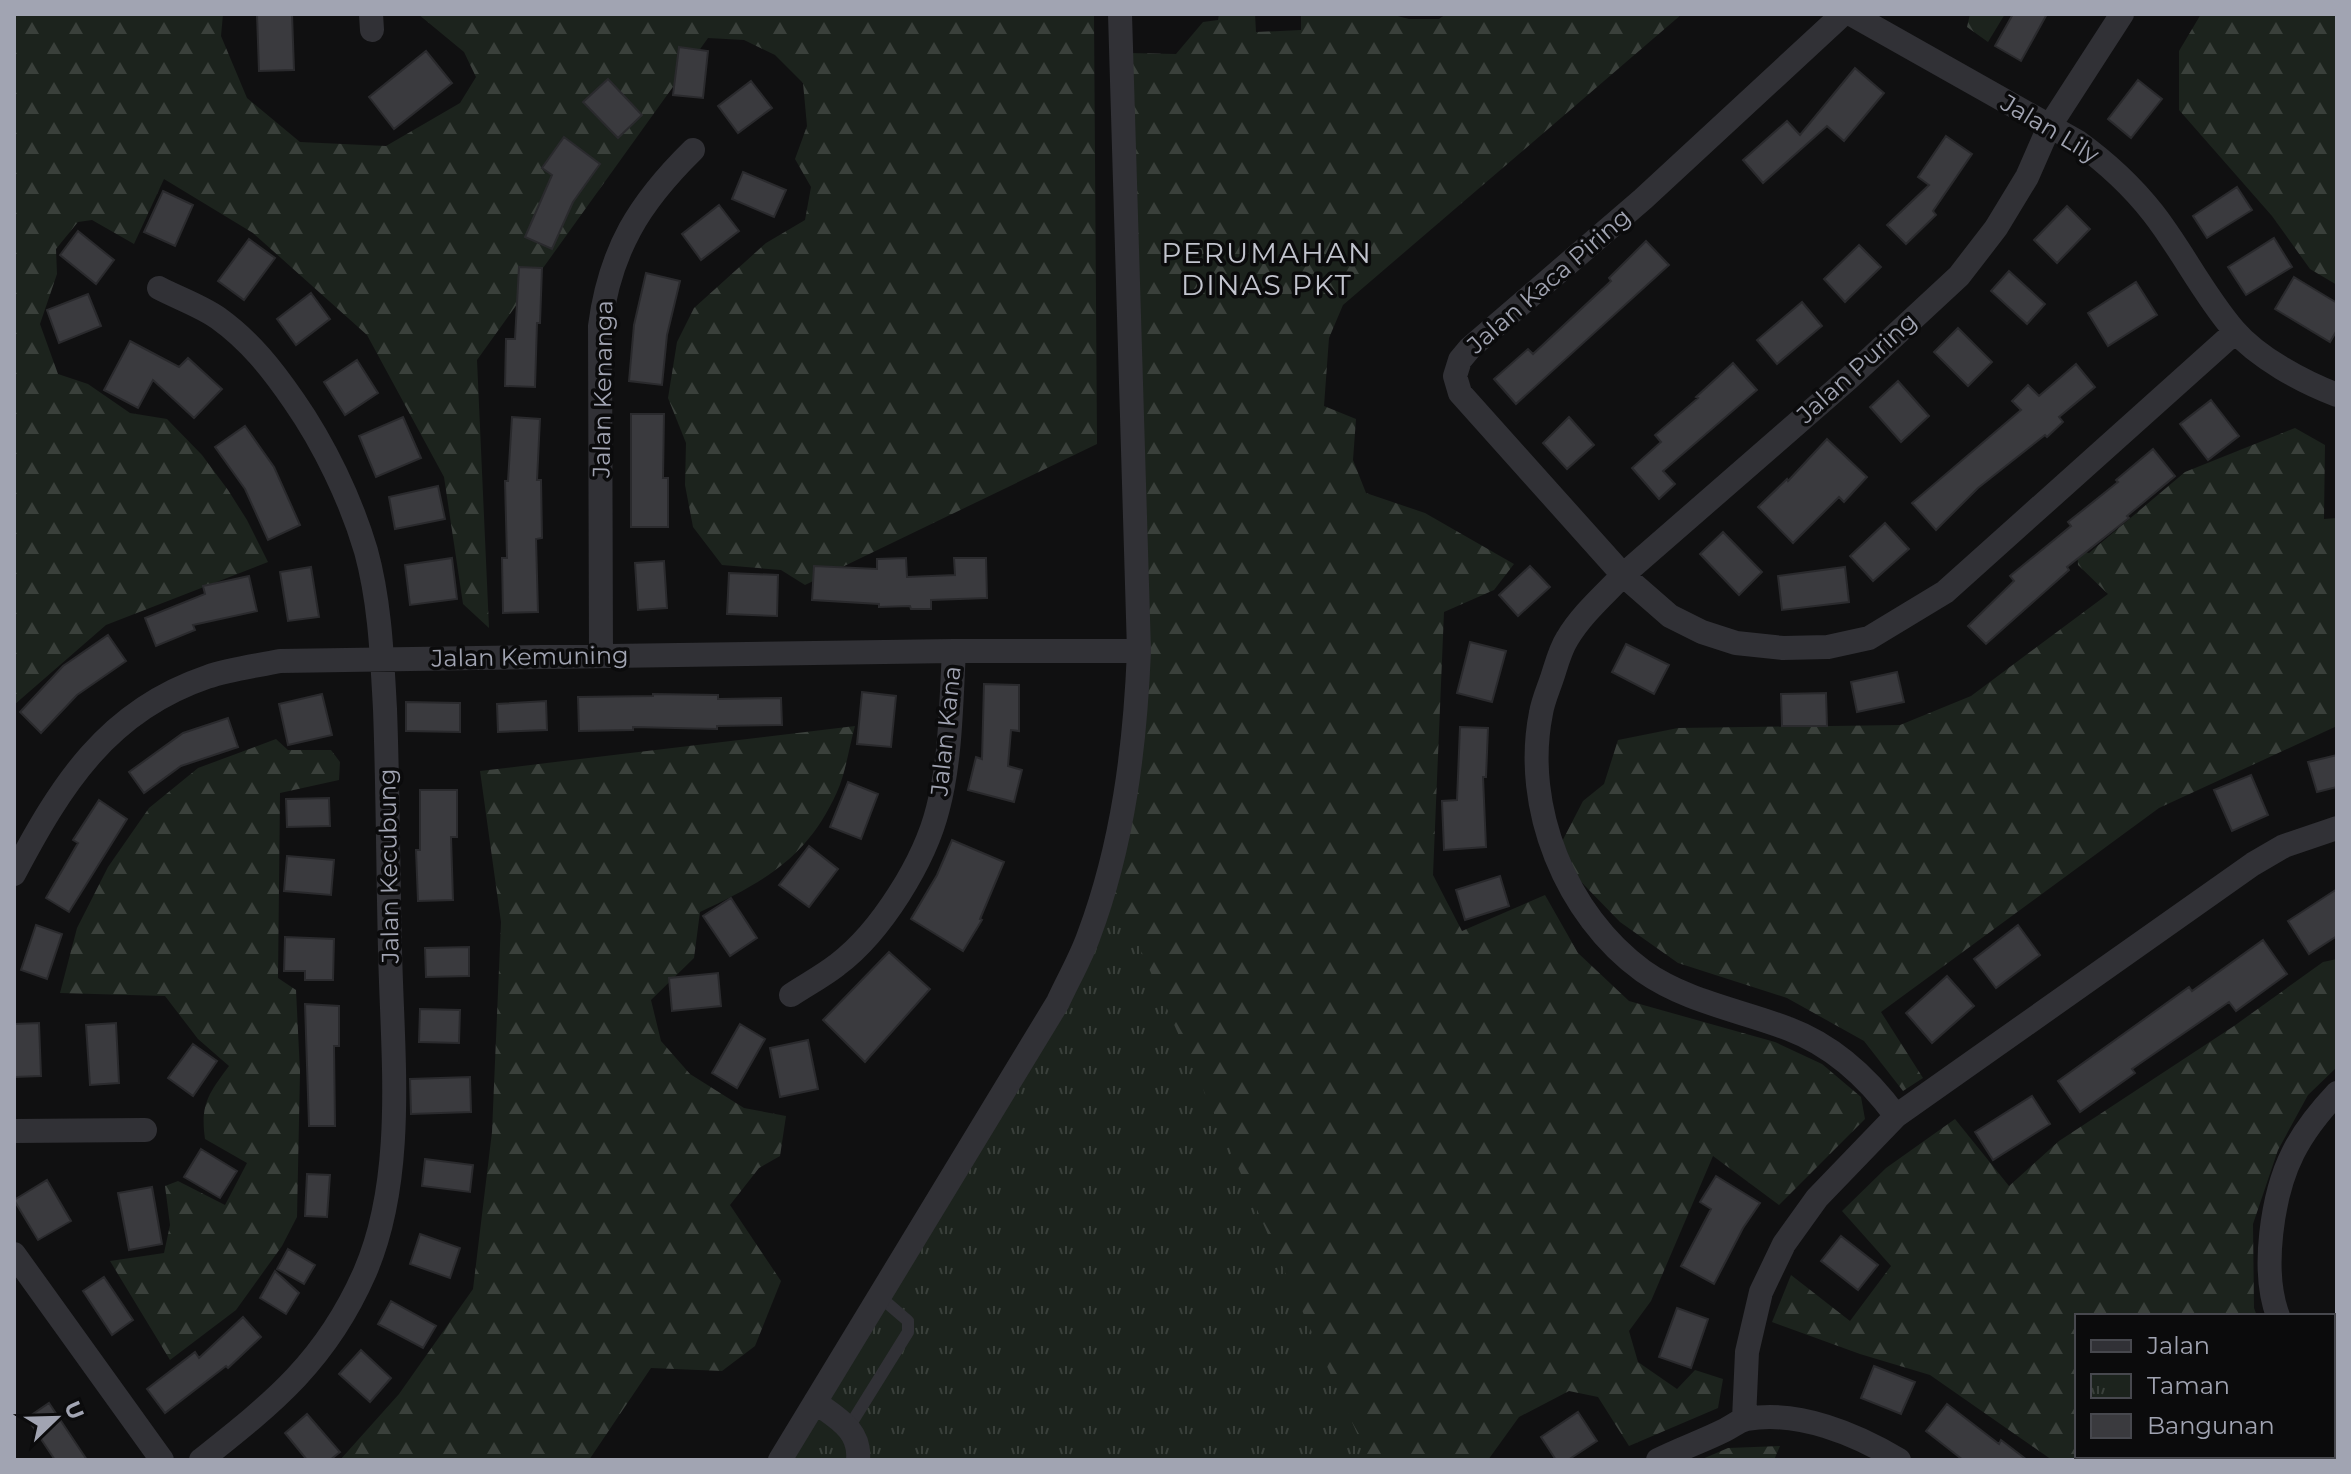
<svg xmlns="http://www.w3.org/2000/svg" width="2351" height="1474" font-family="Montserrat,sans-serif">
  <defs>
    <pattern id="forest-firs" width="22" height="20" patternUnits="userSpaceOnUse" patternTransform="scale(2)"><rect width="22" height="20" fill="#1c231d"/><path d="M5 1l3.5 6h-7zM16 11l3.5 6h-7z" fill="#3a403b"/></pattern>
    <pattern id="park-tufts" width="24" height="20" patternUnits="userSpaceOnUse" patternTransform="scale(2)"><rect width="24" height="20" fill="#1c231d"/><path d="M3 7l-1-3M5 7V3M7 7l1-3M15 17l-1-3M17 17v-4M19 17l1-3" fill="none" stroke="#3a403b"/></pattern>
  </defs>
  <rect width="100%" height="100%" fill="#101011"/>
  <path fill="url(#forest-firs)" d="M14,14H223L221,36L247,98L300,142L386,146L460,103L476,77L464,52L418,14H1094L1097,444L805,585L781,570L722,565L693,527L685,485L686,443L668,398L677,342L694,308L766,243L805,220L811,187L795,159L807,126L803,83L775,55L744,40L708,38L477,360L489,628L463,604L444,477L367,335L253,233L164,179L134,244L92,220L78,222L56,249L57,274L40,324L58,374L88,384L130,413L167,419L202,455L228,490L247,520L268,562L106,625L14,705Z
    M1219,14H1255L1256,32L1301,30V14H1390L1409,19H1439L1446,14H1682L1343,305L1329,338L1324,406L1356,419L1353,460L1366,493L1425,513L1514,564L1494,590L1444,612L1433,875L1462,931L1545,895L1578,953L1629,1001L1775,1042L1822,1064L1861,1097L1865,1119L1779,1205L1713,1156L1651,1301L1629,1331L1638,1362L1677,1389L1695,1370L1723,1379L1718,1408L1629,1446L1598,1397L1569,1391L1519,1417L1488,1460H1368L1109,892L1133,794L1130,53L1176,54L1203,22L1218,20Z
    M1970,14H2005L1988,42L1967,27Z
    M2201,14H2337V285L2310,269L2272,216L2179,110V51Z
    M2295,428L2325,445L2324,519L2337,518V726L2159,808L1881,1012L1923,1078L1903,1091L1864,1041L1787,998L1678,963L1620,922L1555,855L1583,801L1604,784L1618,740L1678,728L1900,725L1971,696L2108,594L2078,565L2077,550L2089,553L2185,472Z
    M855,726C849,747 846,772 837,792C807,859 763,882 700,912L694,958L651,1000L661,1041L690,1074L744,1108L786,1116L780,1156L759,1168L730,1205L781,1281L755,1346L722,1371L651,1368L589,1460H340L399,1394L473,1289L492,1132L501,922L480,771Z
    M276,739L288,750H331L340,762L339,780L280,793L278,978L296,990L300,1072L297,1217L282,1246L236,1310L170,1360L110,1261L164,1253L170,1225L165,1186L178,1181L225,1205L247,1163L205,1139C200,1104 209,1093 229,1066L198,1039L165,996L60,993L77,928L108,867L149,808L198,768Z
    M2337,959V1067L2308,1095L2278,1150L2253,1224L2254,1308L2257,1316H2077V1456H2321L2323,1460H2052L1930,1375L1860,1354L1772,1322L1791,1275L1850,1321L1891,1266L1842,1211L1886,1168L1955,1119L2009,1186L2059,1141L2234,1026L2323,962Z
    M1780,1446L1774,1460H1700L1728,1448Z"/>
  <path fill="url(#park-tufts)" d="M1109,892L1117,897L1369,1460H785Z"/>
  <path fill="#3a3a3e" stroke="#2a2a2d" stroke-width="2" d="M257,14H292L294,70L259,71Z
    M2013,14H2047L2021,61L1995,46Z
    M679,47L708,51L703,98L673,95Z
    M426,51L452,83L394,129L369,97Z
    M1855,68L1884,93L1844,141L1827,126L1763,183L1743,160L1787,121L1800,135Z
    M608,79L642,115L618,138L583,102Z
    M2138,80L2162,99L2131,138L2108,119Z
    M751,81L772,108L738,133L718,106Z
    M1946,136L1972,154L1933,211L1936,215L1906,244L1887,225L1929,185L1918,177Z
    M564,137L600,164L573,202L552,249L525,237L552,175L542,168Z
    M743,172L786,190L774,217L732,199Z
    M2237,187L2252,210L2207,238L2193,216Z
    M163,191L193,205L175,246L144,232Z
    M719,205L739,231L701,260L682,234Z
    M2067,206L2090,229L2057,263L2034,240Z
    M78,231L114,260L96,284L60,255Z
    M2274,238L2292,267L2246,295L2228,267Z
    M249,239L275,258L244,300L218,281Z
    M1646,241L1669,265L1516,404L1494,379L1528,349L1533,354L1611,281L1609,278Z
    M1859,245L1881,267L1845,302L1824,279Z
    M519,267L542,268L540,323H537L535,387L505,386L506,339H515Z
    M2009,271L2045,304L2027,324L1991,291Z
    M646,273L680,281L667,335L662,385L629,381L634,325Z
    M2294,277L2337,303V330L2330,342L2275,309Z
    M2136,282L2157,315L2108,346L2088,313Z
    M311,293L330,319L296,345L277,319Z
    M88,294L101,326L59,343L47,310Z
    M1802,302L1822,326L1777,364L1757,340Z
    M1958,328L1992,362L1968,386L1934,352Z
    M130,341L179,367L188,358L222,389L194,418L153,380L138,408L104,390Z
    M357,360L378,393L345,415L324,382Z
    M1733,363L1757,390L1663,471L1675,484L1659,499L1632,468L1661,442L1655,435L1698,398L1696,397Z
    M2076,364L2095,387L2059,417L2063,422L2047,437L2045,435L1978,488L1936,530L1912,503L2021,410L2012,401L2028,385L2039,396Z
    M1898,381L1929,416L1901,442L1870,407Z
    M2211,400L2239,436L2208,460L2180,424Z
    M631,414H664L663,478H668V527H631Z
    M403,417L421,458L376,477L359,436Z
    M512,417L540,419L537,480H541L542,538L536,539L538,612L503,613L502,558H507L505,481H508Z
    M1569,417L1594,445L1567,469L1543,443Z
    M245,426L274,467L300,525L268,540L245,489L215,447Z
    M1827,439L1867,477L1844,502L1839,497L1793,543L1758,507L1787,479L1788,481Z
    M2153,449L2175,476L2127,516L2129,518L2067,567L2069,570L1986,644L1968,626L2014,581L2010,576L2071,526L2068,522L2118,482L2116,480Z
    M438,486L445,519L395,529L389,497Z
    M1885,523L1909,549L1873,581L1850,556Z
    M1723,532L1762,572L1739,595L1700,554Z
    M452,558L457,599L410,605L405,565Z
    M906,558L907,577L955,575L954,558H986L987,598L931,600V609H911L910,606L879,607V604L812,600L814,566L877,569V559Z
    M664,561L667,608L638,610L635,563Z
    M1530,566L1550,587L1518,616L1499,595Z
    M311,567L319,617L288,621L280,572Z
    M1845,567L1849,602L1782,610L1778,576Z
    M729,573L778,575L777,616L727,614Z
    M249,576L257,611L193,625L195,630L156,646L145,618L205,594L203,586Z
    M108,635L126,661L77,695L41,733L20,712L63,666Z
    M1470,642L1506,651L1492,702L1457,693Z
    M1626,644L1669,665L1654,694L1612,672Z
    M1897,672L1904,702L1857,712L1851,682Z
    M984,684L1019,685V731L1011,730L1008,766L1022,770L1014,802L968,790L976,757L982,759Z
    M862,692L896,696L891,747L857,744Z
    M1826,693L1827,726H1782L1781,694Z
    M322,694L332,735L288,745L279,704Z
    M653,694L718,695V699L781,698L782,725L717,726V729L633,727V730L579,731L578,697L653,696Z
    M546,701L547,730L498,732L497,704Z
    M406,702L460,703V732L406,731Z
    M228,718L238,747L181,766L144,793L129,772L183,733Z
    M1460,727L1488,728L1486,777H1483L1486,847L1444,850L1442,801L1457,800Z
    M2337,755V787L2317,792L2308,762Z
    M2251,775L2268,815L2232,831L2214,790Z
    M848,782L878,794L861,839L830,827Z
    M420,790H457V837H451L453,900L418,901L416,850H420Z
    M329,798L330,826L287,827L286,799Z
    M99,800L127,819L69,912L46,898L78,843L73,840Z
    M952,840L1004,862L980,919L982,920L963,951L911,919L937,875Z
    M809,846L838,869L809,907L779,885Z
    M287,856L334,860L331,895L284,891Z
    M1500,876L1509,906L1465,920L1456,890Z
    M2337,889V936L2309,954L2288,921Z
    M731,898L757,938L730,956L703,916Z
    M36,925L62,934L47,979L21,970Z
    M2018,925L2040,955L1996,988L1974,959Z
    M285,937L334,939L333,980H305V971H284Z
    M2263,940L2287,974L2236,1011L2229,1002L2132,1069L2135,1073L2080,1112L2058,1081L2189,987L2192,991Z
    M469,947V976L426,977L425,948Z
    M889,952L930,989L865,1062L823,1020Z
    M718,973L721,1006L672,1011L669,978Z
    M1947,976L1974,1006L1932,1043L1906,1013Z
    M305,1004L339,1006V1046H334L335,1126H309Z
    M420,1009L460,1010L459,1043L419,1042Z
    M39,1023L41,1076L14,1077V1024Z
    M116,1023L119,1083L90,1085L86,1025Z
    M740,1024L765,1039L737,1088L712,1073Z
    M808,1040L818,1089L780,1097L770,1048Z
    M193,1044L217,1061L193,1096L168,1078Z
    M470,1077L471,1112L411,1114L410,1079Z
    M2032,1096L2050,1124L1993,1160L1975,1132Z
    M201,1149L237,1171L220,1198L184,1177Z
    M425,1159L473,1165L470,1192L422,1186Z
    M307,1174L330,1175L327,1217L305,1216Z
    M1716,1176L1760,1203L1743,1228L1714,1284L1681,1266L1711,1209L1700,1202Z
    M47,1180L71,1221L38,1240L14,1200Z
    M152,1187L162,1244L129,1250L118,1193Z
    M420,1234L460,1248L450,1278L410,1264Z
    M1841,1236L1878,1265L1858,1290L1821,1261Z
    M288,1249L315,1265L304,1284L277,1269Z
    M275,1271L299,1293L286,1314L260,1298Z
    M104,1277L133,1320L112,1335L83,1291Z
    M391,1301L436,1326L423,1348L378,1324Z
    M1677,1308L1708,1319L1691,1368L1659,1357Z
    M243,1317L261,1337L228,1368L226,1366L165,1413L147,1389L195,1352L199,1358Z
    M361,1350L391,1378L370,1402L339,1374Z
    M1874,1366L1915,1382L1901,1414L1861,1398Z
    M49,1403L87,1460H55L27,1418Z
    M1947,1404L1999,1444L2001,1440L2027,1460H1963L1926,1431Z
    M1578,1412L1597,1441L1568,1460H1556L1541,1437Z
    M307,1414L340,1452L330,1460H307L285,1433Z"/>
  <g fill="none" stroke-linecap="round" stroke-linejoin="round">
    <path stroke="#313136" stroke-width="12" d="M849,1427L908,1332V1321L879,1296"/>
    <path stroke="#313136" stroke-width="24" d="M371,14L372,30
      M1843,14L1643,199L1470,348L1460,360L1455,376L1460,393L1623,575L1670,616L1702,632L1736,643L1783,648L1828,647L1869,638L1945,592L2235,332
      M1851,14L2078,142C2107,163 2131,185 2153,213C2182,250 2203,294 2234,330C2258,358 2303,382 2337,395
      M159,288C178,298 201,306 218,318C250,341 272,369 294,401C324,444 351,500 366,551C380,602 382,656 385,709C388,789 388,869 390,949C392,1052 407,1175 365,1272C326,1361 274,1402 201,1460
      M601,656L600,326C610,250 639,203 693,150
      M14,874C61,785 107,711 207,677C230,669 256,666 280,661L954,651H1139
      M791,995C806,985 823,976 837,965C881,932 925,861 938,808C951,758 951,703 954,651
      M1896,1116C1868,1078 1834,1046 1789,1029C1740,1010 1687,1002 1643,971C1566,915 1522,807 1541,713C1543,701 1548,690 1552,678C1556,666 1560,650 1567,639C1581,615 1604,595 1623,575L1848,379L1959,276L1996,228L2027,177L2049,127L2122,14
      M14,1131L145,1130
      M14,1254L162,1460
      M2278,1316C2261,1271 2272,1195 2293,1153C2304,1131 2320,1111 2337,1093
      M815,1402C837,1418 861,1430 858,1460
      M1744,1419L1747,1352L1761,1292L1784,1244L1817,1198L1896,1116L2253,864L2284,846L2337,828
      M2333,1432L2337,1440
      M780,1460L1058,1002C1068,980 1081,958 1089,935C1123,844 1135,748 1139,651L1120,14
      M1658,1460C1680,1449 1703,1441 1725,1430C1732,1427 1739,1420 1747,1419C1798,1410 1856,1434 1899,1460"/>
  </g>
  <g text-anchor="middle" stroke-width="7" stroke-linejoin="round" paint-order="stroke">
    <g font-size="24" fill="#a1a4b2" stroke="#0b0b0c">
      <text transform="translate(2050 129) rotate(31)" y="8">Jalan Lily</text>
      <text transform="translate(1549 281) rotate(-41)" y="8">Jalan Kaca Piring</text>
      <text transform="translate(1857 368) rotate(-42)" y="8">Jalan Puring</text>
      <text transform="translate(603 389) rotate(-89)" y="8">Jalan Kenanga</text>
      <text transform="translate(530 657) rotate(-1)" y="8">Jalan Kemuning</text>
      <text transform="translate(946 731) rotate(-84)" y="8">Jalan Kana</text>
      <text transform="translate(389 866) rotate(-91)" y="8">Jalan Kecubung</text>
    </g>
    <g font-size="28" letter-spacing="2" fill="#c2c4ce" stroke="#0b0b0c">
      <text x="1267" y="263">PERUMAHAN<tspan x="1267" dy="32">DINAS PKT</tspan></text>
    </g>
  </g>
  <rect width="2351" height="1474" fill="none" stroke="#a1a4b2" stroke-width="32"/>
  <rect x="2075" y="1314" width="260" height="144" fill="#0b0b0c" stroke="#47484e" stroke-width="2"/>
  <rect x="2091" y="1340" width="40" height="12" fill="#313136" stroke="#47484e" stroke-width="2"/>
  <text x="2147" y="1354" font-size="24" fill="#a1a4b2">Jalan</text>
  <rect x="2091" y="1374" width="40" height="24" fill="url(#park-tufts)" stroke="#47484e" stroke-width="2"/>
  <text x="2147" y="1394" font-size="24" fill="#a1a4b2">Taman</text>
  <rect x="2091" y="1414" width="40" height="24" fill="#3a3a3e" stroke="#47484e" stroke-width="2"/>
  <text x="2147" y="1434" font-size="24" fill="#a1a4b2">Bangunan</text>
  <g transform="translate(56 1418) rotate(67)" stroke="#0b0b0c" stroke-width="6" paint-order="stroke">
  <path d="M0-6L14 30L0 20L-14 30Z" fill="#a1a4b2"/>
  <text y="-12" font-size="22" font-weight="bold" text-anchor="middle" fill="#a1a4b2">U</text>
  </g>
</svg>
